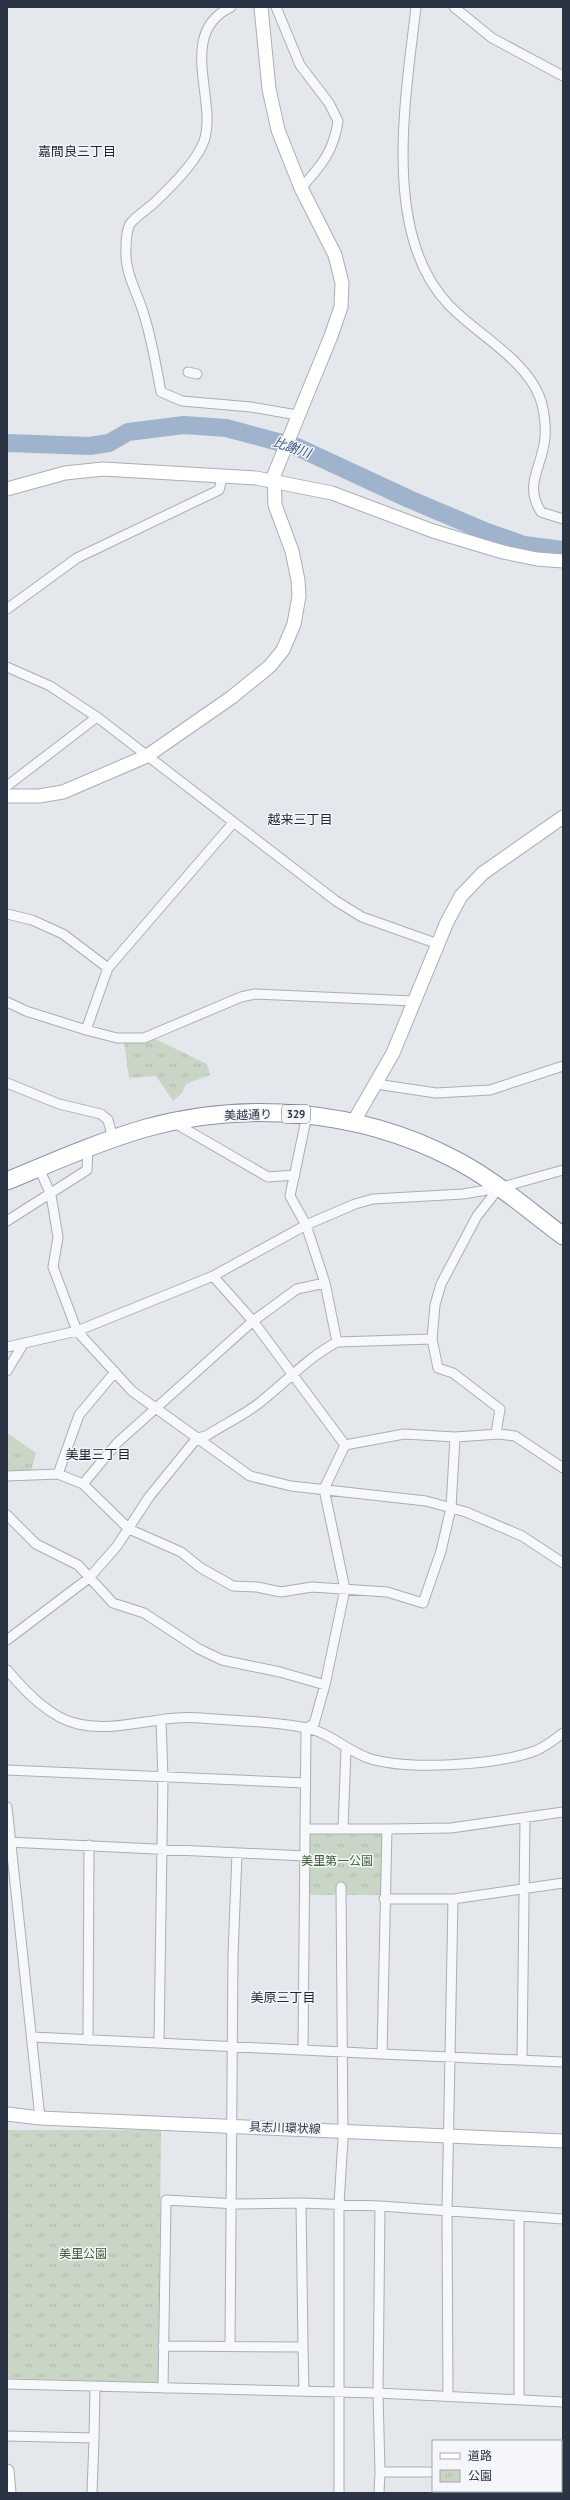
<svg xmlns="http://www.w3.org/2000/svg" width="570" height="2500" font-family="'PT Sans','Noto Sans JP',sans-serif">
  <defs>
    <pattern id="park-tufts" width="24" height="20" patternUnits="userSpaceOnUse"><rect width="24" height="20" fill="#c9d6c5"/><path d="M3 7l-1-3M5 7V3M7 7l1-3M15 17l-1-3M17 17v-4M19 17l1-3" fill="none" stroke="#adb8ab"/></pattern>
  </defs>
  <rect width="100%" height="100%" fill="#e4e7ec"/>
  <path fill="url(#park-tufts)" d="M153,1038L207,1064L210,1075L186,1084L182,1093L173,1101L156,1076L129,1078L124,1041Z
    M7,1433L36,1453L29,1478L7,1474Z
    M306,1829H387L384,1895H304Z
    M7,2130H161L158,2383L7,2378Z"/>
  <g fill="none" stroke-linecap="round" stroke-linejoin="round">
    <path stroke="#9fb4cc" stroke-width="18" d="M7,443L90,446L109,443L128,432L184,425L226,428L297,447L409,499L487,532L524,545L563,550"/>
    <g stroke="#a9aeb7" stroke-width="11">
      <path id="street" d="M231,7C176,33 218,101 204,141C197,161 169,189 153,204C146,210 135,217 130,224C127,229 126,242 126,248C124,273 138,293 144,315C152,340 156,366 161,392L182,401L251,407L297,415
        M276,7L300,65L329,103L338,121C334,151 321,166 301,188
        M416,7C406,95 381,233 448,304C476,334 526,359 540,398C544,409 546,426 545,437C543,467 523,483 541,512L563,519
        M454,7L492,38L563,76
        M188,372L197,374
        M7,609L77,558L219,490L223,475
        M7,667L50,686L97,717L336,901L362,917L438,944
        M7,786L97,717
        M7,914L32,920L63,934L108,968
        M7,1002L26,1011L86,1030L117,1038H144L241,997L255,994L413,1001
        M86,1030L108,968L233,823
        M7,1083L59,1104L101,1114L108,1120L113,1139
        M376,1084L436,1093L490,1090L563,1066
        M307,1115L290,1196L306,1225L325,1283L337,1342
        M173,1122L268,1177L295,1175
        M39,1168L51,1195L58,1237L53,1267L77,1331L132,1391L250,1476L291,1486L426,1501L466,1512L522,1536L563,1563
        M7,1221L87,1170L88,1148
        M432,1339L438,1368L453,1373L500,1409L496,1434
        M7,1347L77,1331L191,1285L213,1276L306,1225L355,1204L373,1199L463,1194L499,1188L563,1170
        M7,1371L22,1346L20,1344
        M345,1445L404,1434L455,1437L499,1434L515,1436L563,1468
        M58,1474L79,1415L115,1372
        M7,1476L58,1474L83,1484L129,1529L181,1552L201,1568L233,1586L257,1587L281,1592L312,1587L387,1592L423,1603L441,1551L451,1508L455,1437
        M83,1484L117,1443L253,1321L297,1289L325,1283
        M7,1515L36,1544L78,1565L113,1603L144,1613L199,1649L222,1660L280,1672L325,1685
        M7,1640L89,1578L117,1546L149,1497L197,1438L206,1436C223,1425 242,1416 258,1404C285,1383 307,1358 337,1342L432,1339L435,1305L441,1284L477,1216L499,1188
        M7,1670C25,1691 50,1718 78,1724C119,1733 160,1714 201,1718C236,1721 272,1721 306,1728C329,1732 344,1749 368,1758C407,1771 496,1765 535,1751C545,1747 554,1740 563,1733
        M7,1770L305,1783
        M7,1807L40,2118
        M563,1812L451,1828L387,1829L382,2054L563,2062
        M306,1829H387
        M343,1829L346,1749
        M7,1842L305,1856
        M384,1899H453L563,1883
        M32,2037L303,2050L306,1728L314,1724L325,1685L345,1589L324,1489L345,1445L253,1321L213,1276
        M88,2040L89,1845
        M159,2043L163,1778L161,1720
        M303,2050L382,2054
        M522,2060L525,1818
        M301,2203L380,2206L563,2219
        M380,2206L378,2393L380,2472H433
        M230,2345L233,1955L237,1853
        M303,2347L304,2391
        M7,2384L378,2393L563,2402
        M163,2388L166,2200L237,2204L301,2203L303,2347L163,2346
        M448,2396L447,2212L453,1899
        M519,2399V2217
        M7,2436L94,2438L92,2493
        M94,2438L95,2386
        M561,2474H563
        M339,2493V2204L343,2139L341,1887
        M379,2493L380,2472"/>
    </g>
    <g stroke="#a9aeb7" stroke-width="15">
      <path id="secondary" d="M7,489L65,473L103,469L256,478L332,493L433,531L503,552L537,559L563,561
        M7,796H39L63,792L147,756L232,697L270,666L283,650L294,624L299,596L298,580L292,551L275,505L274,475L331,336L341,307L342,283L335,255L301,188L278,130L269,89L261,7
        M354,1121L393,1053L447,922L461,896L483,873L563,817
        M7,2114L40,2118L563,2141
        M7,2471L9,2493"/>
    </g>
    <g stroke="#8b94a3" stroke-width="19">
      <path id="highway" d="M7,1181C53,1162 98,1142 146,1128C247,1100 359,1110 452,1158C492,1178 527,1209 563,1236"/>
    </g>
    <use href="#street" stroke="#f7f8fa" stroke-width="9"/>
    <use href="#secondary" stroke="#fff" stroke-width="13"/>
    <use href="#highway" stroke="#fff" stroke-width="17"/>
  </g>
  <g text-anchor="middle" stroke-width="3" stroke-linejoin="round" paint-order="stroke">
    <rect fill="#f4f6f9" stroke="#676e7b" stroke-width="1" x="282" y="1105" width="28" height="18" rx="3"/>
    <g font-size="11" font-weight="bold" fill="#2b3445">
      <text x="296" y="1118">329</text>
    </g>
    <g font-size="12" fill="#2b3445" stroke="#f4f6f9">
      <text transform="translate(248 1115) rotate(-2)" y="4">美越通り</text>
      <text transform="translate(285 2128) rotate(2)" y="4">具志川環状線</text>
    </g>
    <g font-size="12" fill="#3f6138" stroke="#f4f6f9">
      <text x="337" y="1865">美里第一公園</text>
      <text x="83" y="2258">美里公園</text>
    </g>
    <g font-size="13" fill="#1d2536" stroke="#f4f6f9">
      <text x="77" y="156">嘉間良三丁目</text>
      <text x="300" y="824">越来三丁目</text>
      <text x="98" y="1459">美里三丁目</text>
      <text x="283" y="2002">美原三丁目</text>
    </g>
    <g font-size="13" font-style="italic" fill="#34527a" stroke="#f4f6f9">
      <text transform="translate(292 447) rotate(19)" y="5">比謝川</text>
    </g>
  </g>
  <rect width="570" height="2500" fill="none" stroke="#2b3445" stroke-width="16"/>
  <rect x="432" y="2440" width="130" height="52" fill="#f4f6f9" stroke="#a4a8b1"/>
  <rect x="440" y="2453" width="20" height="6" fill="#ffffff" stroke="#a4a8b1"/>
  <text x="468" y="2460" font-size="12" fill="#2b3445">道路</text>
  <rect x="440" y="2470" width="20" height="12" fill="url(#park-tufts)" stroke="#a4a8b1"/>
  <text x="468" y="2480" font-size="12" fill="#2b3445">公園</text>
</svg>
